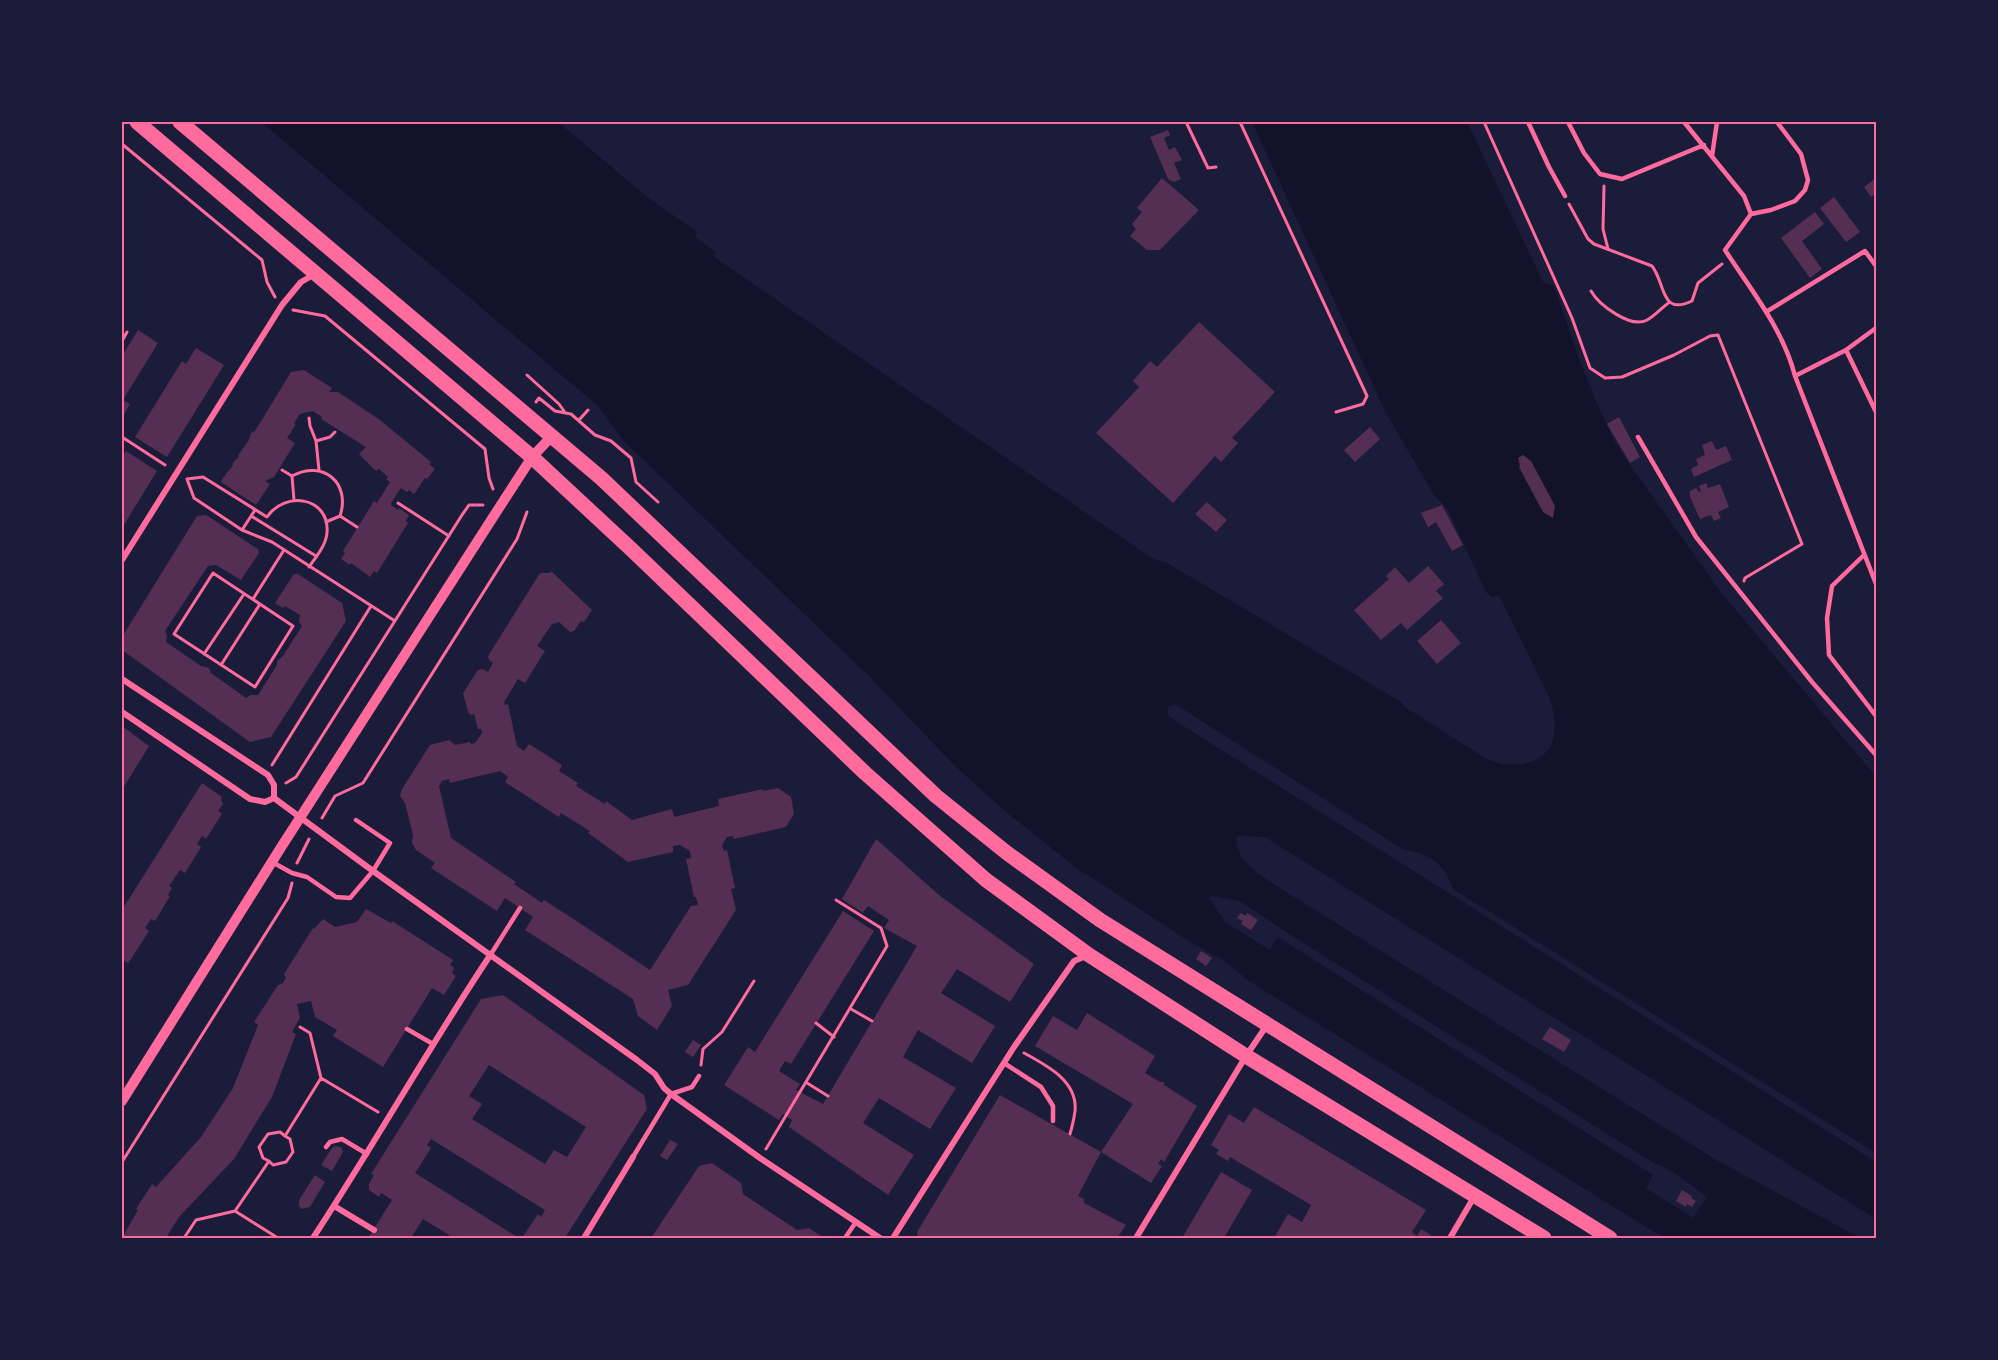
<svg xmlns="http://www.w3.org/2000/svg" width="1998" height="1360" font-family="Georgia,serif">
  <rect width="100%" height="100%" fill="#1b1b3a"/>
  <path fill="#12122b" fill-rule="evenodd" d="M261,122H558L647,197L697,232L695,237L716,253L714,257L1153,559L1167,563L1401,702L1405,707L1485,758C1497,764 1508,766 1522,764C1558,757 1558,731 1551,701L1499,595L1492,597L1486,592L1447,508L1434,495L1386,413L1252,122H1467L1543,282L1554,286L1581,364L1595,399L1615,442L1630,465L1720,591L1876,777V1153L1453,889C1446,865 1428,852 1404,850L1175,704L1168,707L1167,712L1169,717L1876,1162V1219L1265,837L1239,836L1236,838C1237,862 1257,873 1275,885L1718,1161L1860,1238H1664L1249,981L1225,961L1192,943L1075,867L1005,811L954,765L869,676L624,441L597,405ZM1211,896L1240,901L1283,930L1657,1165L1658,1164L1678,1175L1707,1197L1693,1218L1646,1188L1653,1175L1278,937L1270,950L1225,922L1209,898Z"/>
  <path fill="#542f53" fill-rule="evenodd" d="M1168,130L1170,135L1164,138L1169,150L1175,147L1182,160L1174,163L1181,179L1174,182L1168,179L1150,137Z
    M1162,178L1199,210L1160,250H1147L1130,236L1136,229L1132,224L1142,212L1137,208Z
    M1876,178V193L1871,197L1864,187Z
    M1834,197L1860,232L1846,242L1820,208Z
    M1815,212L1824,224L1802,241L1822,269L1810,278L1781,238Z
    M1199,322L1275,392L1232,438L1238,443L1221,462L1215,456L1173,503L1096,433L1139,387L1133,381L1150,361L1157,367Z
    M138,330L158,343L123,400L130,404L122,418V356Z
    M196,348L224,365L167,457L135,437L182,361L186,364Z
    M304,370L332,388L329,392H338L380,420L431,462L429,464L435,469L427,479L425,478L414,494L409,490L407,492L401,488L391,503V505L398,510L399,508L409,515L406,521L408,523L377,573L374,571L370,577L351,563L350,565L341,559L345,553L343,551L374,501L377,503L390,482L386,479L388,477L379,469L376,471L359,454L366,447L321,419L322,417L313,411L300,414L294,423L296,424L287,438L295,443L274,477L265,481L270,484L256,505L221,482L224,476L226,477L225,475L232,467L234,461L238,458L239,454L249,440L251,433L255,431L291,372Z
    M1619,417L1640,457L1630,463L1607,424Z
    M1370,427L1380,439L1355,462L1344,450Z
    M1712,441L1716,450L1726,446L1732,460L1694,477L1691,469L1698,465L1696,459L1705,455L1702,445Z
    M126,451L157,471L122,528V458Z
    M1523,455L1531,461L1555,506L1553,518L1543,512L1519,467L1520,466L1518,458Z
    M1706,483L1708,488L1720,484L1729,507L1718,512L1721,518L1714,521L1711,515L1700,519L1690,497V491L1696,488L1699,492H1701L1699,486Z
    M1207,502L1227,520L1216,532L1195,514Z
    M1442,505L1463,545L1452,551L1436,522L1428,527L1421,513Z
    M206,515L258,549L259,553L241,580L216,565L208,566L165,631L167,636L166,642L201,666L209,668L211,673L246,698L251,695H258L277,665V661L283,656L302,626L299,622L300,615L285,606L283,608L275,603L294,574H298L342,603L346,621L271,737L250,742L122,650V637L197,516Z
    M1428,566L1444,584L1436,591L1443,598L1407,630L1401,623L1381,640L1354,610L1389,579L1386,576L1395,567L1409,583Z
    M551,571L592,610L584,622L581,621L574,631L570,632L559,622L552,624L537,646L545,651L525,683L518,679L504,702L505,705L508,704L517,746L524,751L529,744L562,765L559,771L578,783L576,786L605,804L606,801L632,820L672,809L674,817L719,806L718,799L763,789V791L778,788L791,797L794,814L786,827L734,839L733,836L727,837L722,845L724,851L727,850L735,888L731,889L736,910L688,985L668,990L672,1006L657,1030L638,1016L633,999L525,930L533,917L505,898L497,911L431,868L435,863L416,850L412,843L413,835L405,803L400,796L402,789L430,745L449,740L455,745L470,742L471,744L475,743L482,733L481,729H478L474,714L471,715L468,712L463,693L478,670L483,669L488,672L493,663L489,660L488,656L540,573H550ZM500,771L508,777L505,782L559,817L561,813L590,831L588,833L628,862L673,852V846L680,845L690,851L691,858L686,859L694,897H696L698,905L691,906L650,970L575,920L544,900L542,903L514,884L516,882L451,838L439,786L442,781L449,779L450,783Z
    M1441,620L1461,643L1437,664L1417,641Z
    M122,726L149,746L122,790Z
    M202,783L222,797L221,799L223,804L218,811L222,814L206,839L202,836L197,844L201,847L185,873L180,870L169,886L172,888L168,895L170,896L155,921L151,919L145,928L149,931L133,956L128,963L123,960L122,963V910Z
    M876,839L939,895L1034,964L1010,1002L957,969L941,993L995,1026L972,1063L918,1030L903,1057L956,1088L930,1129L879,1098L863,1123L914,1155L888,1195L789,1127L792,1120L783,1114L779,1120L724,1085L748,1047L755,1052L843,911L874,931L791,1064L785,1061L779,1071L800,1084L796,1090L823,1104L917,946L884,928L889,920L868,906L863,913L842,899Z
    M366,909L391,923L392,921L453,960L450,965L454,968L452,973L456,976L444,995L432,988L383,1067L333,1036L337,1030L315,1017L311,1001L297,1004L300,1018L292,1032L296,1034L272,1097L234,1159L179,1217L166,1238H122L138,1210L136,1209L152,1184L156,1187L201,1137L233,1088L258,1025L254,1022L278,985L282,984L286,978L284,974L313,928L314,929L323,919L335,927L357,922Z
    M1241,913L1246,916L1247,913L1258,920L1251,930L1241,924L1243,921L1237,918Z
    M1201,951L1212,958L1206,966L1196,959Z
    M503,995L644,1095L647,1109L565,1238H522L538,1214L541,1217L545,1210L431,1139L427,1145L431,1148L415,1173L519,1238H454L423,1219L411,1238H368L392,1200L381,1193L379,1197L369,1190V1184L374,1175L371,1174L481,999ZM489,1065L586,1127L567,1157L554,1150L545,1164L472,1119L482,1104L469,1096Z
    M1087,1013L1155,1056L1145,1073L1160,1082H1164V1085L1197,1106L1164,1162L1161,1159L1158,1164L1162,1166L1151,1183L1101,1152L1133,1104L1035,1046L1053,1016L1077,1030Z
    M1550,1027L1571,1040L1564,1052L1542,1039Z
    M693,1040L701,1045L693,1057L685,1052Z
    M1000,1095L1101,1152L1078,1196L1084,1199V1203L1126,1225L1117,1238H918L917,1232Z
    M1254,1107L1426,1210L1412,1232L1417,1236L1421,1229L1431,1235L1428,1238H1274L1288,1214L1302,1222L1311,1205L1230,1157L1228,1161L1216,1154L1219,1150L1211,1145L1229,1114L1244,1123Z
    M670,1140L678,1144L667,1160L660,1156Z
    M336,1146L341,1147L343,1152L332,1171L321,1165L332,1148Z
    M712,1163L741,1183L743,1194L797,1230L809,1228L824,1238H651L699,1166Z
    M1221,1172L1252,1190L1224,1238H1182Z
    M315,1175L325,1182L310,1207L302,1209L299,1206V1200Z
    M1682,1190L1692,1196L1691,1198L1696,1201L1692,1207L1687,1204L1686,1207L1676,1201Z"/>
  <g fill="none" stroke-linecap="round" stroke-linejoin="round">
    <path stroke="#ff6b9d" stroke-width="3" d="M1186,122L1208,168L1216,167
      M1240,122L1367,396L1363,404L1336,412
      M1484,122L1572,318L1590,368L1605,378L1622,377L1674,355L1710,336L1718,335L1802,544L1745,578L1744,581
      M122,144L262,260L267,282L275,297
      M1604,186L1603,229L1608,249
      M1569,204L1588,239L1594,244L1652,266C1666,284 1660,316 1692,301L1698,283L1722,264
      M1591,291C1599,305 1631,329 1647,320C1655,316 1662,307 1670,302
      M293,310L325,316L485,449L489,478L493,489
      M122,341L127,332
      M527,375L559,404L564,411
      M536,402L539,398L555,411L571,414L595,435L611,441L631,458L636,482L658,502
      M309,418L310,426L316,441L319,470
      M579,420L588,410
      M122,437L165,465
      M316,441L330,437L335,432
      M282,470L292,476L294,500
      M292,476C323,459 351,483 340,516
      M398,503L449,536
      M251,516L316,556
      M326,522L340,516L357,527
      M242,530L255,510
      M309,567C316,557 326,545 327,533C330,497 285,490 267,517L203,477L187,479L194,498L242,530L272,542L395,621
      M213,573L293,626L255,687L174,634Z
      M253,599L284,550
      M204,654L244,594
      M221,665L260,604
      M272,765L371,606
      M286,783L296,777L462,515L469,505H483
      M322,818L335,796L363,783L517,539L527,512
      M297,863L309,839
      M851,1009L872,1021
      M816,1023L834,1037
      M300,1027L310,1033L321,1078
      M1024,1053C1046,1065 1078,1081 1075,1111C1074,1119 1072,1127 1070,1134
      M701,1065L703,1049L722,1032L754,981
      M807,1083L828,1096
      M766,1149L887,946L881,928L836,900
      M269,1161L263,1158L259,1147L268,1134L280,1132L285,1136
      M122,1162L288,898L292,883
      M235,1211L269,1161L273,1165L286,1162L293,1152L290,1139L285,1136L321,1078L378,1112
      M184,1238L196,1220L235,1211L278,1238"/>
    <path stroke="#ff6b9d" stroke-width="4.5" d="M1528,122L1549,167L1565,196
      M1568,122L1584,153L1600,174L1622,179L1704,145
      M1684,122L1744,196L1751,214L1725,250C1751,290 1783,329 1795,376
      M1712,156L1717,122
      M1751,214L1771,210L1795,201L1805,190L1808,180L1801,154L1777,122
      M1766,312L1865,251L1876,266
      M1876,328L1846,350L1795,376L1876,584
      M1846,350L1876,412
      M1638,437L1696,537L1812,682L1876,755
      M1864,555L1832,586L1827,618L1829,655L1876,716
      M272,862L292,873L307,877L336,897L350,898L373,871L390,843L356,820
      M491,954L520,908
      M407,1029L433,1044
      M1004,1063L1041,1087L1053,1106V1121
      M326,1147L330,1142L342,1139L367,1154
      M633,1157L671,1094L692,1087L699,1076
      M845,1238L856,1222"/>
    <path stroke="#ff6b9d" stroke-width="6" d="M122,560L282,305L301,282L315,274
      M122,679L268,775L274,785V798
      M122,712L250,799L265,802L274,798
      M274,798L373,871L637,1060L655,1074L664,1088L671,1094L760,1158L880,1238
      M334,1206L374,1230
      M313,1238C374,1145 429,1047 491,954
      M584,1238L633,1157
      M893,1238L1014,1047L1074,961L1086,956
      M1136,1238L1246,1056L1267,1025
      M1450,1238L1474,1197"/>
    <path stroke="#ff6b9d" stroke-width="10" d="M122,1101L280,849L497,511L532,457L553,435"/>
    <path stroke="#ff6b9d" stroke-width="15" d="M137,122L532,457L631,549L865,773L986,880L1089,955L1246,1056L1544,1238
      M180,122L601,478L936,796L1007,853L1100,920L1610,1238"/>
  </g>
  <rect width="1998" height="1360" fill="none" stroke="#1b1b3a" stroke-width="246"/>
  <rect x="123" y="123" width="1752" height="1114" fill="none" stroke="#ff6b9d" stroke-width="2"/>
</svg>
